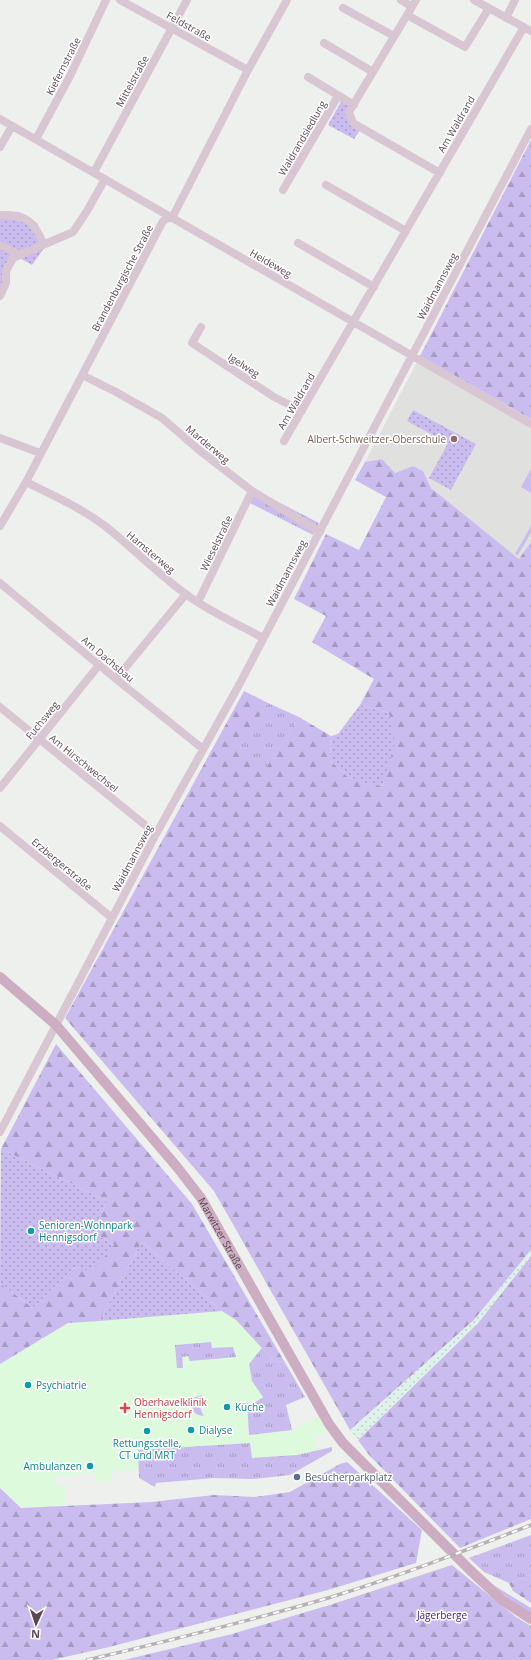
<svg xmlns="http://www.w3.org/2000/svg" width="531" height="1660" font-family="'Open Sans',sans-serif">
  <defs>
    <pattern id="grass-tufts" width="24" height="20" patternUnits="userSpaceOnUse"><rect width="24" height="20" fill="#cabcee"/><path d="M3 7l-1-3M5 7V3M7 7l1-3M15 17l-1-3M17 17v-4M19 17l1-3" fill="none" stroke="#a79bc3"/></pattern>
    <pattern id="forest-firs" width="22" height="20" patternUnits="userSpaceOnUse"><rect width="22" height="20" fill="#cabcee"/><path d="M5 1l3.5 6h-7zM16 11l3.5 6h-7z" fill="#a79bc3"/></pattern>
    <pattern id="sand-dots" width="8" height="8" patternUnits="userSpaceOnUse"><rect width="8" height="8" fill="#def2e9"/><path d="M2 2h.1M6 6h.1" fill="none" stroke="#c1d1ca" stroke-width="1.8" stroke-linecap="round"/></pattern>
    <pattern id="park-dots" width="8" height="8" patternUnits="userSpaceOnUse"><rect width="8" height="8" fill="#cabcee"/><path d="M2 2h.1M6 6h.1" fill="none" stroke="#a79bc3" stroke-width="1.8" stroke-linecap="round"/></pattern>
  </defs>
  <rect width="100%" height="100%" fill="#eef0ee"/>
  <path fill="#e0e1df" d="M420,356L531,419V542L519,560L431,488L423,471L413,466L395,473L382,459L365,462Z"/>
  <path fill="#defadd" d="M222,1311L236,1320L275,1362L291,1392L247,1409L249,1435L292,1430L318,1417L326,1432L313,1435L318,1451L297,1455L251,1458L250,1443L138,1451V1470L111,1471L112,1482L97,1483L96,1473L55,1476V1485H65L66,1506L21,1508L0,1488V1364L68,1323Z"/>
  <path fill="url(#grass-tufts)" d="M251,488L319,523L313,535L244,500Z
    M268,703L299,717L265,771L236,749Z
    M211,1342L212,1348L233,1347L236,1357L190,1361L188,1356L182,1357L183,1368H177L175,1345Z
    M262,1348L275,1362L284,1361L305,1397L286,1405L292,1430L249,1435L247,1402L250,1406L263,1397L252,1381L249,1364Z
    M202,1395C199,1403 199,1408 204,1416C195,1415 192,1412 192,1403H187L193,1398Z
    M250,1443L252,1458L297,1455L332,1447V1451L290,1475L253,1479L214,1478L156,1483L155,1487L139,1478L138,1450Z
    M531,1535V1574L509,1583L484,1572L469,1558Z
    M485,1580L531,1608V1616Z"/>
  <path fill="url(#forest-firs)" d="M531,140V419L420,356Z
    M382,459L395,473L413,466L423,471L431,488L519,559L531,542V1250L474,1320L350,1430L214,1191L65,1018L244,691L268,703L237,749L265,770L299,717L331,736L330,760L349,778L383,786L389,713L360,705L374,679L312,642L326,616L294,599L326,534L359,550L386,497L355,480L365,462Z
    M56,1044L192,1204L284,1361L275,1362L236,1320L222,1311L142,1242L99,1321L68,1323L0,1364V1283L33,1308L75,1267L114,1245L94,1233L107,1201L1,1149Z
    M531,1256V1519L460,1548L369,1455L358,1440L478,1323Z
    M347,1462L422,1530L416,1563L328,1590L109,1647L52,1660H0V1488L21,1508L151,1502L214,1495L255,1497L290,1492L340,1464Z
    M452,1565L516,1617L531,1626V1660H124L232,1634L333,1604Z
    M531,1574V1603L513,1591L509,1583Z"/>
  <path fill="url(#sand-dots)" d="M531,1250V1256L478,1323L358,1440L350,1430L474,1320Z"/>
  <path fill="url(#park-dots)" d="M342,100L351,106L347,112L360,130L354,139L328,125Z
    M0,211L19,212L37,223L47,244L32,265L18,257L9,272V284L0,300Z
    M413,410L476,444L451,490L429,478L448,443L407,421Z
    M360,705L389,713L395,743L382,787L349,778L330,760L331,736L338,734Z
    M1,1149L107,1201L94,1233L114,1245L97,1266L83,1271L75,1267L33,1308L0,1283Z
    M142,1242L222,1311L99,1321Z"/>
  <path fill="#cabcee" d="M531,469V493L521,487Z
    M531,526V533L518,555L515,554Z"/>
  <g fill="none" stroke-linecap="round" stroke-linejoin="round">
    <path stroke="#d8c7d2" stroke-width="8" d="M120,0L248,70
      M401,0L412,7
      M416,0L349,112L353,123L440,173
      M474,0L531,31
      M343,8L394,36
      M407,15L465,47L489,8
      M506,18L515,0
      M324,43L373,72
      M308,77L354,105
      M0,119L531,424
      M36,139L70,76L106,0
      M0,147L12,126
      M94,172L187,0
      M326,185L406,231
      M283,190L338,96
      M0,215C29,216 31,219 44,244
      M298,243L374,287
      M0,245L18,254
      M0,296L6,283V271L13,258L73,232L87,211L105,179
      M201,327L192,343L274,397L302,411
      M82,375L116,392L162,418L199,450L252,491L320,532
      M0,438L40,453
      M284,441L524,27
      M26,482C53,495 81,508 105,526C133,548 158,574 187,595C210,612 238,624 263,638
      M0,526L26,482L163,221L174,214L248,70L287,0
      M0,583L116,679L203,749
      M198,602L252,491
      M116,679L186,594
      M0,707L156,834
      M0,788L99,665
      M0,826L112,918
      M0,1132L156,834L239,685L531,129"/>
    <path stroke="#cdadc1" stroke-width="10" id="s1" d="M0,977L56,1025L177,1167L201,1198L329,1424L343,1443L470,1570L502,1600L531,1619"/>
    <g stroke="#b8b0b4" stroke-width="3.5">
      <path id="rail" d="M87,1660C168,1641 249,1621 328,1598C397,1577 464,1551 531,1525"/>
    </g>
    <use href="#rail" stroke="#fff" stroke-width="2" stroke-dasharray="6" stroke-linecap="butt"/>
  </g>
  <circle fill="#8d6e63" stroke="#fff" stroke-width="1.5" cx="454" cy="439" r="4"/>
  <g fill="#0f9aa8" stroke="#fff" stroke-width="1.5">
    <circle cx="31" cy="1231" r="4"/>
    <circle cx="28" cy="1385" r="4"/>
    <circle cx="227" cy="1407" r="4"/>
    <circle cx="191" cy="1430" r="4"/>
    <circle cx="147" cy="1431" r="4"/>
    <circle cx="90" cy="1466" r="4"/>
  </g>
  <path fill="#e0444e" stroke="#fff" stroke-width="1.5" d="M123 1402h4v4h4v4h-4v4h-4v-4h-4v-4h4z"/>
  <circle fill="#5c6f8a" stroke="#fff" stroke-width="1.5" cx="297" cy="1477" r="4"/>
  <g text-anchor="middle" stroke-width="3" stroke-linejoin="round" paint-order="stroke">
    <g font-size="10" fill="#5b4653" stroke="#fff">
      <text transform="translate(189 26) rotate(29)" y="4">Feldstraße</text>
      <text transform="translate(63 66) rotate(-63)" y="4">Kiefernstraße</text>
      <text transform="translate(132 81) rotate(-61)" y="4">Mittelstraße</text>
      <text transform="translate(456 124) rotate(-60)" y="4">Am Waldrand</text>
      <text transform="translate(302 138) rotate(-60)" y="4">Waldrandsiedlung</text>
      <text transform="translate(271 263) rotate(30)" y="4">Heideweg</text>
      <text transform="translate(122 278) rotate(-62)" y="4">Brandenburgische Straße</text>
      <text transform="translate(437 286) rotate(-62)" y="4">Waidmannsweg</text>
      <text transform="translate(244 365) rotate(33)" y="4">Igelweg</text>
      <text transform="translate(296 401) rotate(-60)" y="4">Am Waldrand</text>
      <text transform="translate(208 444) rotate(40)" y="4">Marderweg</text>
      <text transform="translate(216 543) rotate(-64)" y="4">Wieselstraße</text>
      <text transform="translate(151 552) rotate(40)" y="4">Hamsterweg</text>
      <text transform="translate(286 573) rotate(-62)" y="4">Waidmannsweg</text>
      <text transform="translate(108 659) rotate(40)" y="4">Am Dachsbau</text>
      <text transform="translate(42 720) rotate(-51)" y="4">Fuchsweg</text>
      <text transform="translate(84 763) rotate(39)" y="4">Am Hirschwechsel</text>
      <text transform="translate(132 858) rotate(-62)" y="4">Waidmannsweg</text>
      <text transform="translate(62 864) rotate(40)" y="4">Erzbergerstraße</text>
      <text dy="4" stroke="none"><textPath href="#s1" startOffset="340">Marwitzer Straße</textPath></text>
    </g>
    <g font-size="10" fill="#785e54" stroke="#fff" text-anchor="end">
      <text x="446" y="443">Albert-Schweitzer-Oberschule</text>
    </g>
    <g font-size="10" fill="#0d838f" stroke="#fff" text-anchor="start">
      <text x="39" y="1229">Senioren-Wohnpark<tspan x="39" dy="12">Hennigsdorf</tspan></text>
      <text x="36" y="1389">Psychiatrie</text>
      <text x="235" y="1411">Küche</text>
      <text x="199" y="1434">Dialyse</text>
      <text x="147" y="1447" text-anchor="middle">Rettungsstelle,<tspan x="147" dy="12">CT und MRT</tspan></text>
      <text x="82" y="1470" text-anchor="end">Ambulanzen</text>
    </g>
    <g font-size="10" fill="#be3a42" stroke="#fff" text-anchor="start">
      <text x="134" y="1406">Oberhavelklinik<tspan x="134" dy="12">Hennigsdorf</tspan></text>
    </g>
    <g font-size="10" fill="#4e5e75" stroke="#fff" text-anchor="start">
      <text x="305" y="1481">Besucherparkplatz</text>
    </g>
    <g font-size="10" fill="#3e177b" stroke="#fff">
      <text x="442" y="1619">Jägerberge</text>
    </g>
  </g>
  <g transform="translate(36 1624) rotate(183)" stroke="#ffffff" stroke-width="3" paint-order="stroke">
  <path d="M0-3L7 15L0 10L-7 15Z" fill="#5b4653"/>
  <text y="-6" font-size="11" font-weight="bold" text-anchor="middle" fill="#5b4653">N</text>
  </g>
</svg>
